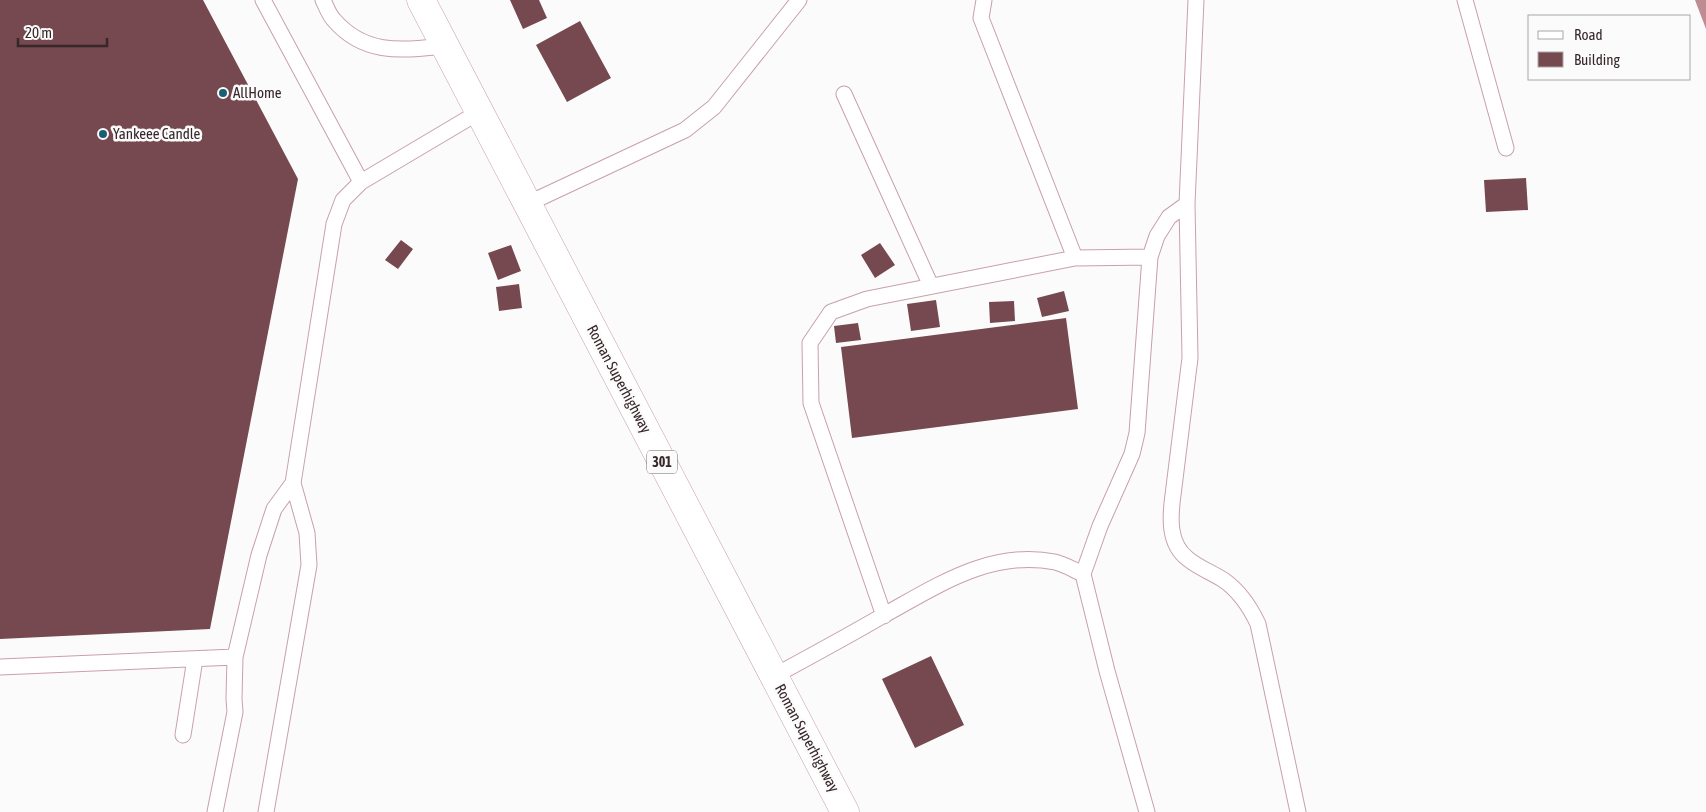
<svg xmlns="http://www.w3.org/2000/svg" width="1706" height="812" font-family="'Asap Condensed',sans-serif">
  <rect width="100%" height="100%" fill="#fbfbfb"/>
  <path fill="#be8c93" d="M1695,0H1706V29Z"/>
  <path fill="#764850" d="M0,0H203L298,179L210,629L0,639Z
    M510,0H539L547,18L523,29Z
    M580,21L611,78L567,102L536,45Z
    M1526,178L1528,210L1486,212L1484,180Z
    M401,240L413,249L398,269L385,260Z
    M880,243L895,265L875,278L861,255Z
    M511,245L521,271L498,280L488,253Z
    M519,284L522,308L499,311L496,287Z
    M1064,291L1069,311L1042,317L1037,298Z
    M936,300L940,327L911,331L907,304Z
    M1014,301L1015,321L990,323L989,302Z
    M1066,318L1078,409L852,438L841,347Z
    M858,323L861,340L836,343L834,326Z
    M931,656L964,725L915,748L882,679Z"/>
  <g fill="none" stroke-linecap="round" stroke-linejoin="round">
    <g stroke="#c8a1a7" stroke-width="17">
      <path id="service" d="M263,0L361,182
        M323,0C326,6 329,15 334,20C365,56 403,50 445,46
        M984,0L981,18L1075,258
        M1465,0L1506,148
        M844,94L931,286
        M527,204L685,130L714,107L799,0
        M1187,204L1190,358L1173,495C1170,517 1168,544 1188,559C1199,568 1213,573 1225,581C1240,592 1250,607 1258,624L1298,812
        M1083,574L1107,671L1147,812
        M884,616L811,403L810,343L831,312L867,299L1075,258L1150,257
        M0,667L235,657
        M774,676C811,656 848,636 884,615C937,586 991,549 1055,562C1064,564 1074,570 1083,574L1100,526L1132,454L1137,433L1150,257L1157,236L1169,217L1187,204L1196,0
        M183,735L195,659
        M215,812L235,712L234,699L235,657L259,555L274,509L293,483L334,224L343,200L361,182L479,112
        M266,812L309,565L307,533L293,483"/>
    </g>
    <g stroke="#c8a1a7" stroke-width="29">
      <path id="primary" d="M421,0L845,812"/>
    </g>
    <use href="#service" stroke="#fff" stroke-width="15"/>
    <use href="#primary" stroke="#fff" stroke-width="28"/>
  </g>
  <g fill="#1a6072" stroke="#fbfbfb" stroke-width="2">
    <circle cx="223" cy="93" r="5"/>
    <circle cx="103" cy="134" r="5"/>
  </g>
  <g text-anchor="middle" stroke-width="5" stroke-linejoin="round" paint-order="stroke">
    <rect fill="#fbfbfb" stroke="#726768" stroke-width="1" x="647" y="450.5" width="30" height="23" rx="4"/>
    <g font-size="14" font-weight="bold" fill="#372729">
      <text x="662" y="467">301</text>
    </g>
    <g font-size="15" fill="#372729" stroke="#fbfbfb" text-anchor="start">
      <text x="233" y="98">AllHome</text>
      <text x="113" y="139">Yankeee Candle</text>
    </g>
    <g font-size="15" fill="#372729" stroke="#fbfbfb">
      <text transform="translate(619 379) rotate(62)" y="5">Roman Superhighway</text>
      <text transform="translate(807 738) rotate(62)" y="5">Roman Superhighway</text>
    </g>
  </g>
  <rect x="1528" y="15" width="162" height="65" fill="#fbfbfb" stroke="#ada6a7"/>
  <rect x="1538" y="31" width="25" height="8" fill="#ffffff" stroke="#ada6a7"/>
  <text x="1574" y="40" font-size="15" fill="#372729">Road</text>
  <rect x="1538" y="52" width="25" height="15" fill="#764850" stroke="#ada6a7"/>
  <text x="1574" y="65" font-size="15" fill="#372729">Building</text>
  <path d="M18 38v8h89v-8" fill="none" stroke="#372729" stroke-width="2.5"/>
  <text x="25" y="38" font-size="15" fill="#372729" stroke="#fbfbfb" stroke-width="4" paint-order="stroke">20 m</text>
</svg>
